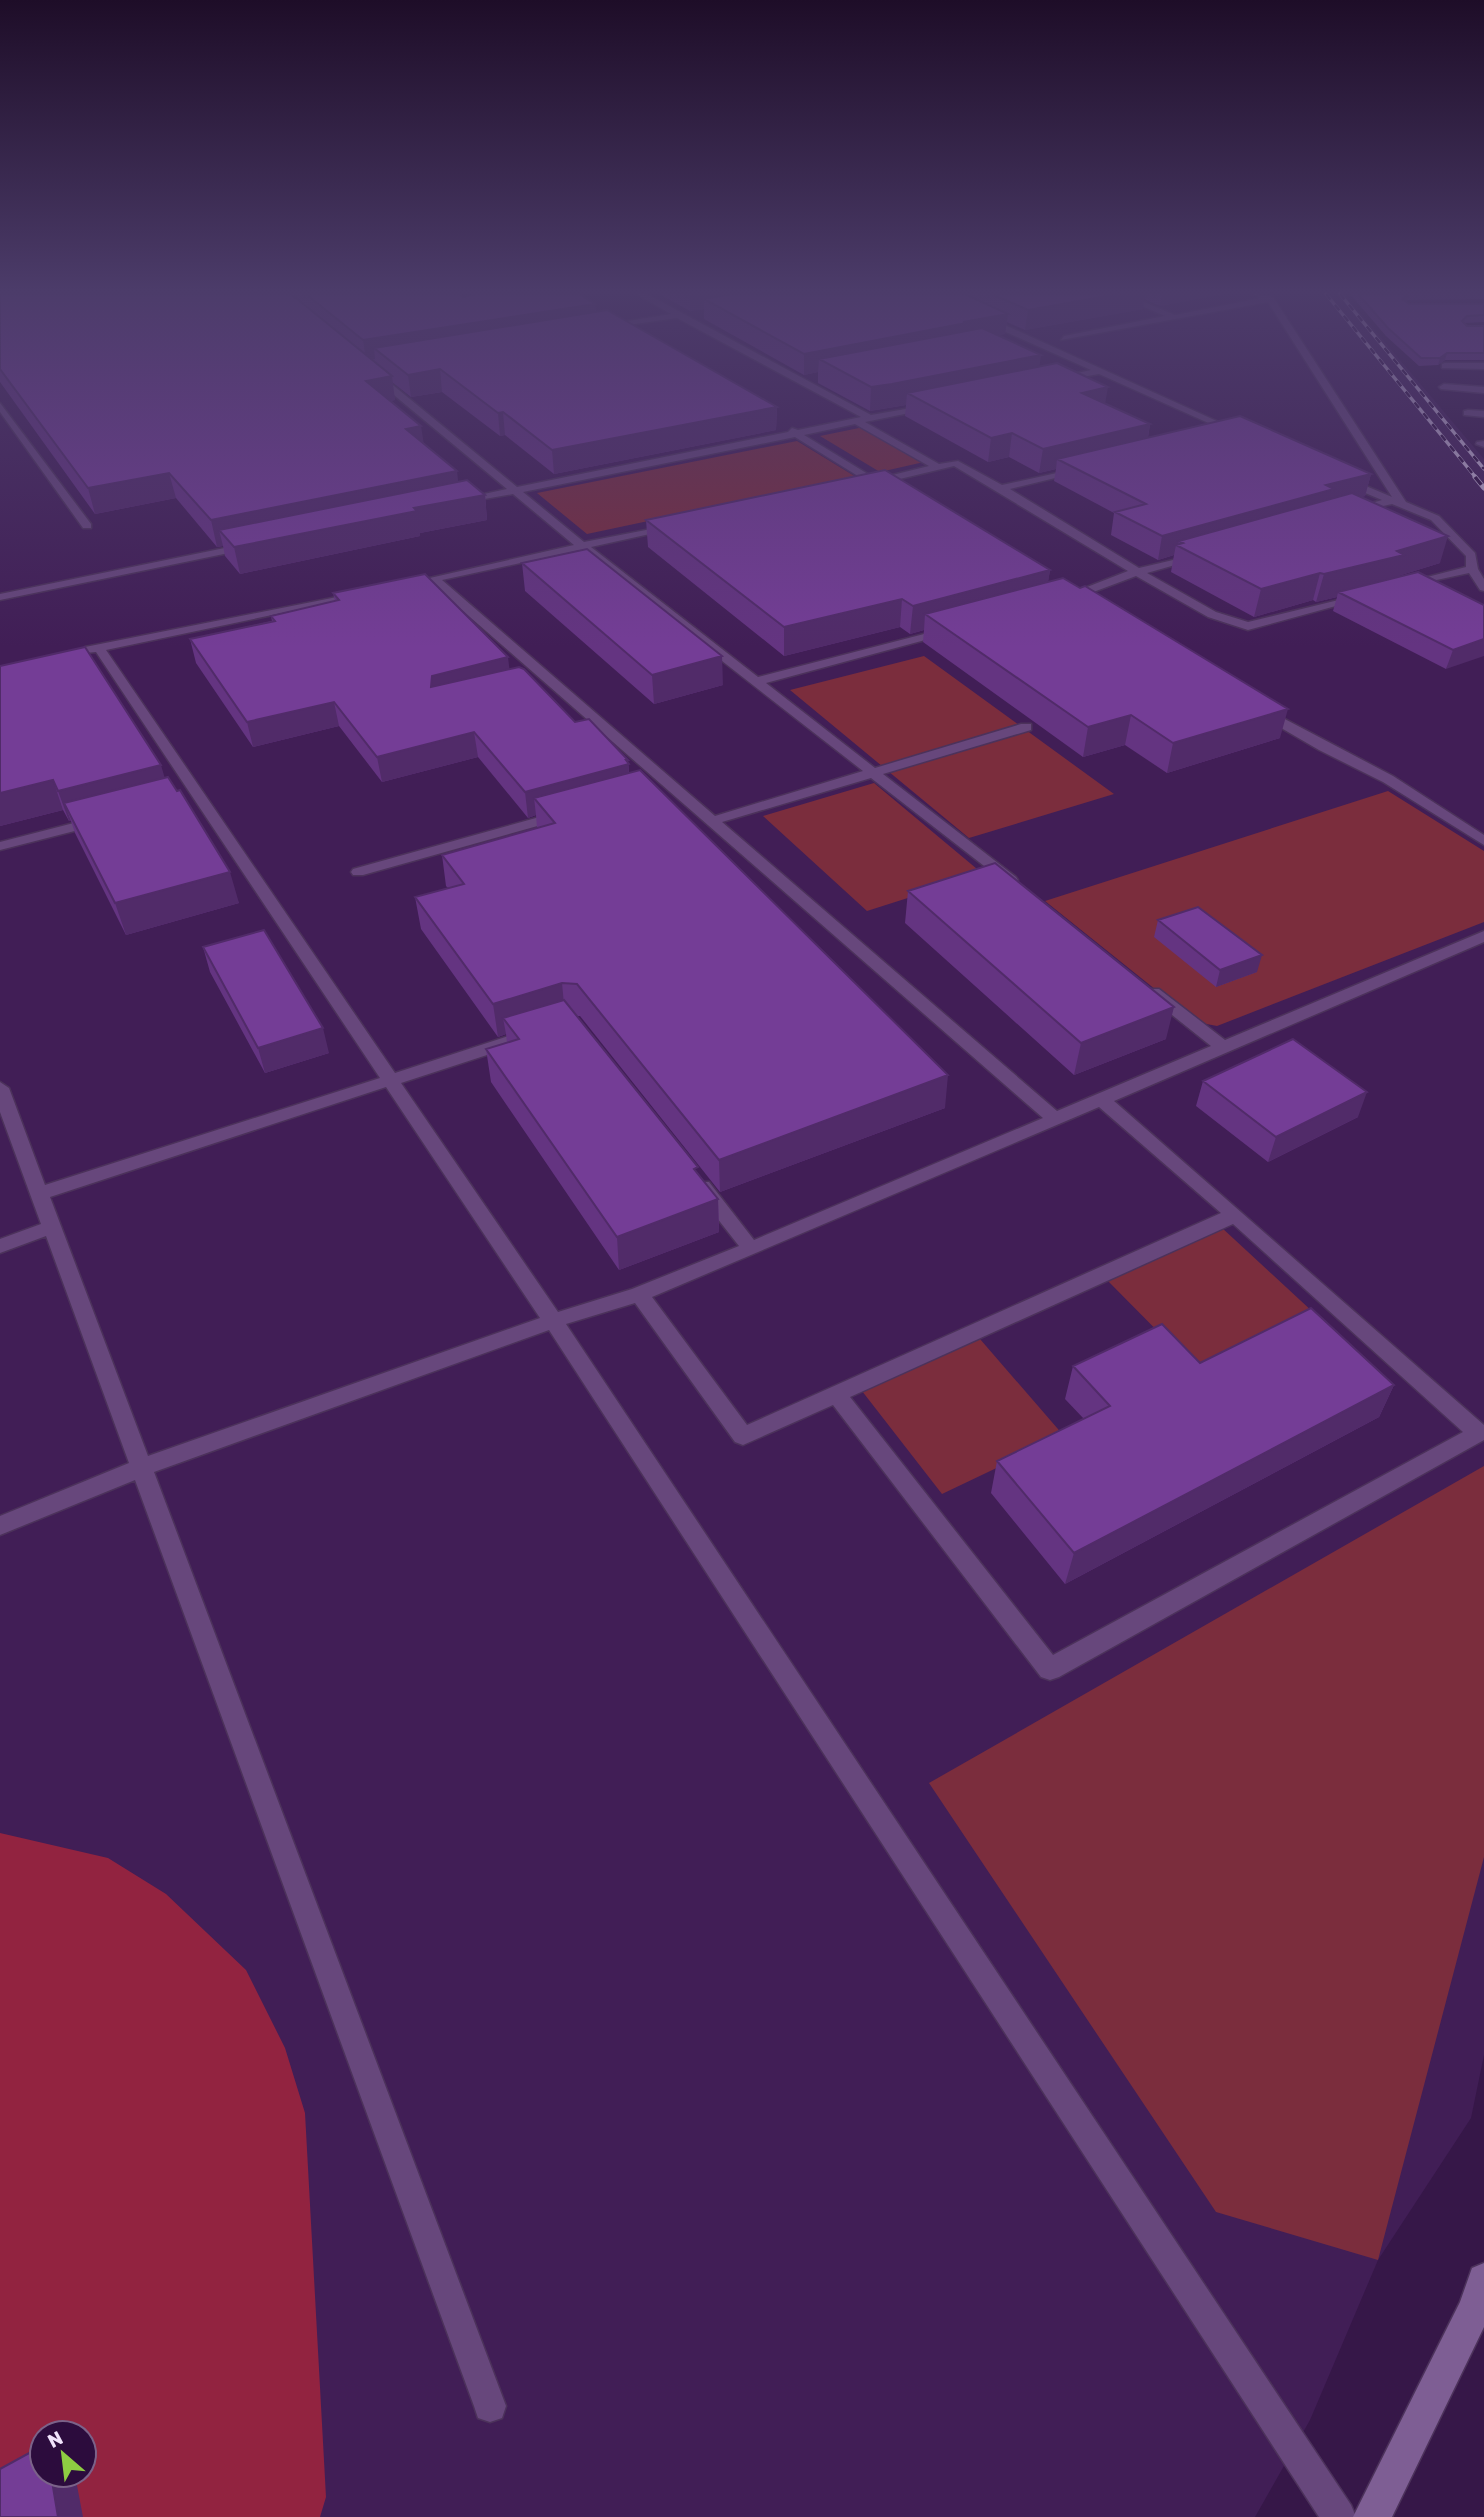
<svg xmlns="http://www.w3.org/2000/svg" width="1484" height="2517" font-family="Rubik,sans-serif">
  <rect width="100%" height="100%" fill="#361748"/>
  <path fill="#411e56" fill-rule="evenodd" d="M0,294H1344L1484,459V2055L1471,2118L1378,2260L1310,2420L1255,2517H0ZM42,2433H84V2475H42Z"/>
  <path fill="#7b2d3d" d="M864,427L924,462L880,472L820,436Z
    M797,441L856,477L587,534L537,493Z
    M924,656L1114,794L969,838L790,690Z
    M874,783L983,874L867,911L763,816Z
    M1388,791L1484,851V922L1217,1026L1196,1022L1045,901Z
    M1221,1227L1314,1313L1196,1370L1105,1278Z
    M980,1339L1064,1436L942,1494L862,1391Z
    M1484,1466V1857L1378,2260L1216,2212L929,1783Z"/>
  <path fill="#922340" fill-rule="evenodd" d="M0,1833L108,1858L166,1894L246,1970L285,2048L305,2113L326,2497L320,2517H0ZM42,2433H84V2475H42Z"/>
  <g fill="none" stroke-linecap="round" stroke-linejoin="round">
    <g stroke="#4c325b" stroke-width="3">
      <path id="lane" d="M636,294H647L871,415L934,404V408L865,422L939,464L958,461L1002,485L1084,467V471L1010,489L1139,568L1203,553V557L1147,573L1216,612L1248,622L1359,595L1365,598L1248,630L1208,617L1136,576L1072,600H1064V596L1128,571L954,466L883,483L887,487L882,490L866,485V481L795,437L523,492L584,542L677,524V528L591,547L758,677L951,627V633L766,683L875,768L1021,724H1031V730L883,774L1016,877L1018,880L1016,883H1006L871,778L722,822L1057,1111L1211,1046L1147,995L1145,992L1147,989H1159L1225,1040L1484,931V942L1114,1101L1484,1425V1440L1059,1677L1050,1680L1041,1677L833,1405L743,1445L735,1442L635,1303L566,1324L1351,2505L1356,2517H1319L549,1330L154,1472L506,2406L502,2418L490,2422L478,2418L474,2406L135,1480L0,1535V1516L129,1463L46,1236L0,1253V1239L41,1224L0,1112V1082L9,1088L45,1185L380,1078L96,652L85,653V647L362,592V596L358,597L106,650L395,1073L524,1031H536L538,1035L536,1039L401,1083L558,1312L632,1289L739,1246L695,1190L693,1186L695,1182H709L754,1240L1043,1118L431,583L405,588L399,585L574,545L513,494L456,504V500L507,489L371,376V372H377L517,487L788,432L792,428L798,430L861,417L677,318L600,329L603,325L671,314ZM855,424L929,466L876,479L804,435ZM580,550L863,771L715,816L442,580ZM386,1087L540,1318L148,1456L50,1197ZM1099,1107L1221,1213L747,1425L652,1297ZM1233,1224L1463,1432L1053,1655L850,1397Z
        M1113,294H1125L1175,315L1261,298L1253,294L1273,297L1406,502L1439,516L1475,553L1478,569L1484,579V591L1480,590L1469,573L1404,587V583L1466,567V556L1431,520L1392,504L1348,514V510L1382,500L1339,482V478H1347L1392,497L1268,302L1061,340L1064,336L1165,316Z
        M979,316H985L1241,432L1233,434L1099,374L1054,382V378L1091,370L979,320Z
        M0,403L91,524V528H83L0,412Z
        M249,543L253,544V548L0,600V594Z
        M1264,708L1393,776L1484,835V845L1383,782L1319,750L1259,715V709Z
        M561,811L566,812V818L363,875H353L351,872L353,869Z
        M97,817L102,818V824L0,850V842Z"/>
    </g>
    <g stroke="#4c325b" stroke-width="3">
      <path id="street" d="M1445,363H1484V369L1442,368V364Z
        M1444,384L1484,387V393L1441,389L1439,387Z
        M1468,410L1484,411V417L1464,415V411Z
        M1484,441V447L1476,444L1477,442Z"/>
    </g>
    <g stroke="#4c325b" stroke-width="3">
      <path id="secondary" d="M1484,2263V2327L1392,2517H1353L1460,2302L1472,2268Z"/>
    </g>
    <use href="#lane" fill="#67477c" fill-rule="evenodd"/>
    <use href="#street" fill="#67477c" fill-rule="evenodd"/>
    <use href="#secondary" fill="#7e5e94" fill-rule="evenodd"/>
    <g stroke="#cebddb" stroke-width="3.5">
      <path id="rail-far1" d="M1326,294L1477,479
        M1340,294L1484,469"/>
    </g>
    <g stroke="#cebddb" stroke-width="5">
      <path id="rail" d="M1475,477L1484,488"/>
    </g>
    <use href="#rail-far1" stroke="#2c0c3d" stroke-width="2.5" stroke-dasharray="7" stroke-linecap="butt"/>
    <use href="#rail" stroke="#2c0c3d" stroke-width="3.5" stroke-dasharray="10" stroke-linecap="butt"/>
  </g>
  <path fill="#643481" d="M0,294H460L463,297L595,304L596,312L777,407L776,430L554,474L505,435L500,436L442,392L411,397L392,382L395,400L390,401L424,444L458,482L485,495L487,520L420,533V536L240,574L225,556L223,546L217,547L176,498L95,514L0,382Z
    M659,294H1223L1160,306L1144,299L1143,309L1025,330L1007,322L1005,334L998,335L1039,367L1105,403L1150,424L1148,438L1371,474L1365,496L1361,497L1440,563L1398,576L1397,577L1484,605L1446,669L1333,611L1337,597L1316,602L1313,600L1254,617L1171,572L1174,555L1158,560L1111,535L1114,513L1054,481L1056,469L1039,473L1009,457L988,462L905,416L906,405L870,411L818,383V372L804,375L704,319V309L690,311Z
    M1350,294H1484V299L1407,300L1406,302L1409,304H1484V322L1464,323L1467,326H1484V360H1445L1438,365L1419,366L1386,336Z
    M646,520L1050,570L1048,581L1280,738L1167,773L1125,745L1083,757L923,642L924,630L910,634L900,627L784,656L648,547Z
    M522,563L723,685L654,704L525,591Z
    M333,593L510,669L575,722L628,760L629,773L945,1108L720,1192L580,1016H577L718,1199L719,1232L619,1270L491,1082L486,1049L507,1042L506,1034L498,1037L421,929L415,897L448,888L446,886L442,855L537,828L536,815L528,818L478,757L382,782L339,726L253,747L196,663L190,639L272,621L271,616L335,601Z
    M0,666L165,778L239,903L126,935L75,833L71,821H69L63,810L0,826Z
    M908,891L1166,1039L1074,1075L905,923Z
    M1158,920L1257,972L1216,987L1154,937Z
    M203,947L329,1053L265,1073L210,972Z
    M1203,1081L1358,1117L1268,1162L1196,1106Z
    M1200,1363L1394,1385L1379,1417L1065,1584L991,1493L997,1461L1084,1419L1065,1399L1073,1366Z"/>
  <path fill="#512b69" d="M690,294H785L704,299V309L690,311Z
    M1118,294H1145L1143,309L1025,330L1028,310Z
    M1162,294H1223L1160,306Z
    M1407,294H1409L1407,300L1400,306L1402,299Z
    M595,304L596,324L374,348L375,359L366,360L363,340Z
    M1008,314L1005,334L965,341L819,359L818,372L804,375V354L963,322Z
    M1447,353L1445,360L1438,365L1440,358Z
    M1041,355L1038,378L907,393L906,405L870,411L871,387Z
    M440,369L442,392L411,397L408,375Z
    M392,376L395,400L370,404L366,381Z
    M1108,387L1104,410L1082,393Z
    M777,407L776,430L554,474L552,450Z
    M503,412L505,435L500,436L498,413Z
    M1150,424L1146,448L1057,459L1056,469L1039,473L1043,449Z
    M421,426L425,451L406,429Z
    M1012,433L1009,457L988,462L991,438Z
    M457,471L460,497L219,530L223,546L217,547L211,520Z
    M169,473L176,498L95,514L88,488Z
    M1371,474L1365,496L1183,543L1179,541L1178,546L1176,545L1174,555L1158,560L1162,536L1326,485Z
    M485,495L487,520L420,533V536L240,574L234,547L414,508Z
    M1448,536L1440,563L1398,576L1396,582L1338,592L1337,597L1316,602L1324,574L1397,551Z
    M1050,570L1046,597L925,614L924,630L910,634L913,606Z
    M1320,573L1313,600L1254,617L1261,589Z
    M902,599L900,627L784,656V627Z
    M1484,639V656L1446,669L1453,650Z
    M722,656L723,685L654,704L652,675Z
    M508,657L511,682L431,687L432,676Z
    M334,702L339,726L253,747L247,722Z
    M1288,709L1280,738L1167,773L1173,743Z
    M1131,715L1125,745L1083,757L1088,727Z
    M474,732L478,757L382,782L377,757Z
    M628,760L630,789L534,798L536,815L528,818L525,792Z
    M161,765L170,796L64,803L71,821H69L58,791Z
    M53,780L63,810L0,826V793Z
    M230,872L239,903L126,935L115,903Z
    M1262,955L1257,972L1216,987L1220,970Z
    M562,983L565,1015L503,1018L506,1034L498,1037L493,1004Z
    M1174,1007L1166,1039L1074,1075L1081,1043Z
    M323,1028L329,1053L265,1073L258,1048Z
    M948,1075L945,1108L720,1192L719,1160Z
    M1367,1092L1358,1117L1268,1162L1276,1137Z
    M718,1199L719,1232L619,1270L617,1237Z
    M1394,1385L1379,1417L1065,1584L1074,1553Z
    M51,2475H75L83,2517H58Z"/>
  <path fill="#743d96" stroke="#512b69" stroke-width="2" d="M0,294H291L392,376L366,381L421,426L406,429L457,471L211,520L169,473L88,488L0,369Z
    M306,294H460L463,297L477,294H579L595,304L363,340Z
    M731,294H965L1008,314L963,322L966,323L804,354L704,299Z
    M992,294H1118L1028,310Z
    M1358,294H1407L1402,299L1409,304H1484V315L1467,316L1462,321L1467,326H1484V353H1447L1440,358H1421L1388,328Z
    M607,310L777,407L552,450L503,412L498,413L440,369L408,375L374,348Z
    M982,328L1041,355L892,384L871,387L819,359Z
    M1057,363L1108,387L1082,393L1150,424L1043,449L1012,433L991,438L907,393Z
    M1240,416L1371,474L1326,485L1334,489L1162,536L1115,512L1146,504L1057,459Z
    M885,470L1050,570L913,606L902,599L784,627L646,520Z
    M467,480L485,495L414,508L417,511L234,547L219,530Z
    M1352,493L1448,536L1397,551L1404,555L1324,574L1320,573L1261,589L1176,545L1183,543L1179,541Z
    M587,549L722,656L652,675L522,563Z
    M1418,572L1484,605V639L1453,650L1338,592Z
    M425,574L508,657L432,676L431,687L519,667L524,669L575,722L589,719L628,760H626L629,764L525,792L474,732L377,757L334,702L247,722L190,639L275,621L271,616L339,600L333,593Z
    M1063,578L1080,588L1085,586L1288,709L1173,743L1131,715L1088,727L925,614Z
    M85,647L161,765L58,791L53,780L0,793V666Z
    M640,770L948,1075L719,1160L577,984L562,983L493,1004L415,897L464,884L442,855L555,823L534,798Z
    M168,777L177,791L180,790L230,872L115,903L64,803Z
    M995,863L1174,1007L1081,1043L908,891Z
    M1198,907L1262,955L1220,970L1158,920Z
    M264,930L323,1028L258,1048L203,947Z
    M564,1000L698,1167L694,1169L718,1199L617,1237L486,1049L519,1039L503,1018Z
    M1293,1039L1367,1092L1276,1137L1203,1081Z
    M1311,1308L1394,1385L1074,1553L997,1461L1110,1406L1073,1366L1162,1324L1200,1363Z
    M42,2446V2475H51L58,2517H0V2469Z"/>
  <linearGradient id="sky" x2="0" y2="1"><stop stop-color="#1e0d28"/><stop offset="0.45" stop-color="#4c3c6a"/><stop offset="1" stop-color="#4c3c6a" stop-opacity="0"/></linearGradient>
  <rect width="1484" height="647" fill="url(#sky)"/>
  <g transform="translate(63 2454) rotate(332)"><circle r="33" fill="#2c0c3d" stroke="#7b6289" stroke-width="2"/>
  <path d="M0-5L12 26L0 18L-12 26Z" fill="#8ecd42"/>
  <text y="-10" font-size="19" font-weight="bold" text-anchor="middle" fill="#f1e3fc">N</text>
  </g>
</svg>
